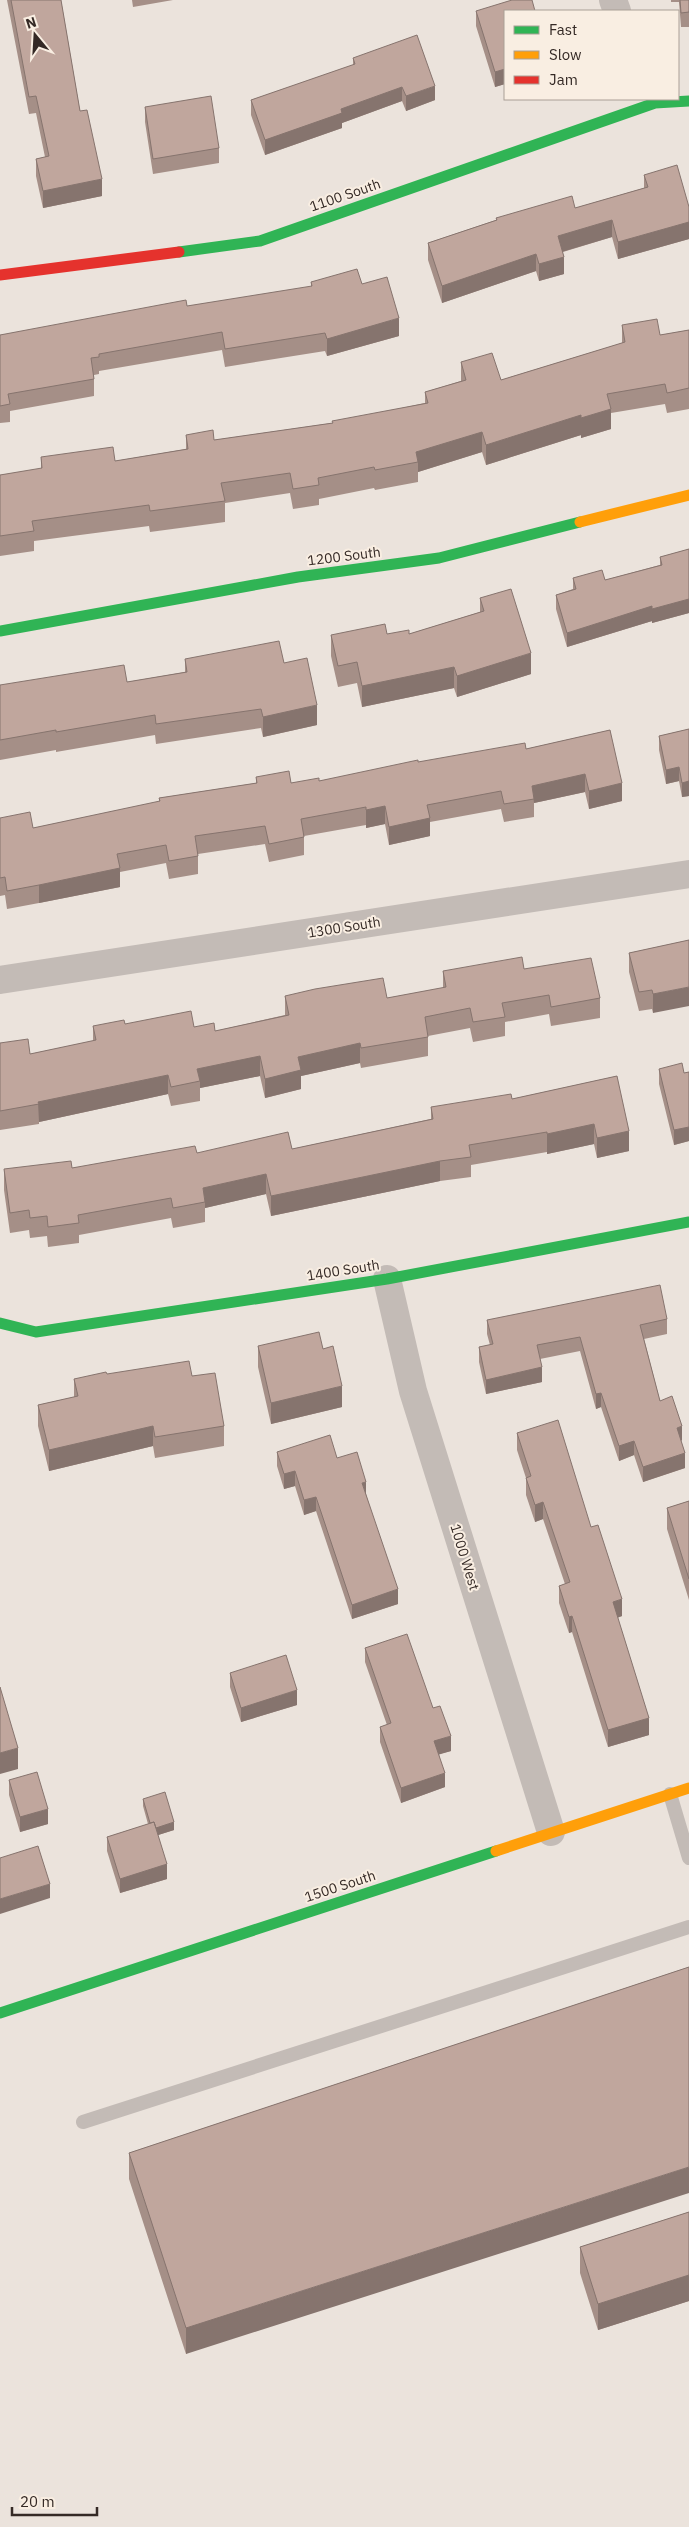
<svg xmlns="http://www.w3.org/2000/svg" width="689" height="2527" font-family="'IBM Plex Sans',sans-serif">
  <rect width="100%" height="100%" fill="#ebe3dc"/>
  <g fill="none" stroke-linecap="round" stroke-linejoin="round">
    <path stroke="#c3bbb6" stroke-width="14" d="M670,1794L689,1858
      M83,2122L689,1927"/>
    <path stroke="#c3bbb6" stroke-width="28" d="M613,0L617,11
      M0,980L689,874
      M387,1279L413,1391L551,1832"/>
    <path stroke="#30b455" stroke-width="11" d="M179,252L260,241L655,103L689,101
      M0,631L298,577L439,558L580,522
      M0,1323L36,1332L387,1279L689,1222
      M0,2013L496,1851"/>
    <path stroke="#ff9f0a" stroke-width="11" d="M580,522L689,495
      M496,1851L689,1788"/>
    <path stroke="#e5322d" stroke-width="11" d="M0,275L179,252"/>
  </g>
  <path fill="#a58f87" d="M7,0H61L80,111L102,196L43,208L36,176V159L45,157L36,113L29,114Z
    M132,0H173L133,7Z
    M671,0H689V27H681L679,2H671Z
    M476,11H505V84L495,87L476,26Z
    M353,58L435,100L406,111L402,101L342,123V128L265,155L251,115V100L353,65Z
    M145,107L219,148V163L153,174L145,122Z
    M644,175L689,207V239L618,259L612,237L563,252L564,274L539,281L536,271L442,303L428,260V243L496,220V218L575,208L644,188Z
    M311,282L362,284L399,336L327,356L325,351L225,367L222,350L99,371V374L94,375V396L10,411V422L0,423V335L311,287Z
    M622,325L660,335L689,330V409L667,413L665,404L611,413V429L581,438V435L486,465L482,452L418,472V482L375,490L374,488L319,499V505L293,509L290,493L225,503V522L150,532L149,526L34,541V551L0,556V475L41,469V457L115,461L186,449V435L214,440L332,423L425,403V392L461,381V362L501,380L622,343Z
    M689,549V613L652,623V621L567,647L556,609V595L573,589V578L605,580L660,565V557Z
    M480,598L531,674L457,697L454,688L362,707L357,683L338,687L331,656V635L409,634L480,612Z
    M185,659L284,663L317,725L263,737L261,728L156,744L155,735L56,752V750L0,760V685L127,682L185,672Z
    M689,729V796L682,797L679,781L666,784L659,750V736Z
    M610,730L622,801L589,809L585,792L534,803V817L504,822L501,809L430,822V836L389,845L385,824L366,828V825L304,836V855L269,862L265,844L198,854V874L169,879L166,863L120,872V887L39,903L7,909L5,895L0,896V818L33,828L159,802V798L256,783V777L291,783L319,781L418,762L526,749Z
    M689,940L653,1013L652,1009L639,1011L629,972V953Z
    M524,969L600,998V1018L551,1026L549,1014L505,1022V1036L473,1042L470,1028L428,1036V1056L361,1068L360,1063L301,1076V1089L265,1098L260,1076L200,1088V1101L171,1106L168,1094L39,1122V1124L0,1130V1043L30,1054L93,1041V1026L125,1024L194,1027L215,1031L285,1015V996L387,998L443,988V971Z
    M659,1069L684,1073L689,1072V1141L674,1145L659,1084Z
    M617,1076L629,1151L597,1158L594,1144L547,1154V1152L471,1165V1177L440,1181L271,1216L266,1194L205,1208V1222L173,1228L171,1218L79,1235V1243L48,1247L47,1236L30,1238L29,1230L10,1233L4,1190V1169L72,1168L197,1153L292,1149L431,1119V1107L512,1099Z
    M667,1319V1334L644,1339L660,1401L682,1440L681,1441L685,1468L643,1482L634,1455L619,1461L601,1407L596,1409L580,1351L540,1359L542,1382L486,1394L479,1362V1347L490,1345L487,1334V1320Z
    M258,1346L323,1349L342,1407L271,1424L258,1367Z
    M107,1374L192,1376L224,1426V1446L155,1458L153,1446L49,1471L38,1426V1405L74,1397V1379Z
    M517,1433L591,1527L622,1616L617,1618L649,1735L608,1747L572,1632L569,1633L559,1603V1586L565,1584L543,1519L535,1522L526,1495V1478L517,1450Z
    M277,1452L337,1458L366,1494L398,1604L352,1619L316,1511L304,1515L295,1486L284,1489L277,1466Z
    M689,1501V1600L667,1529V1508Z
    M365,1648L433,1708L451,1751L439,1754L445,1787L401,1803L380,1742V1727L387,1725L365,1662Z
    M230,1673L297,1705L241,1722L230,1687Z
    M9,1780L48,1824L20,1832L9,1795Z
    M143,1799L174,1830L158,1835L167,1879L120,1893L107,1851V1837L148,1824L143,1806Z
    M689,1967L186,2354L129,2179V2153Z
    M689,2212V2301L598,2330L580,2273V2247Z"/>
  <path fill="#86746e" d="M505,69V84L495,87V72Z
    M435,86V100L406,111V96Z
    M402,87V101L342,123V128L265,155V140L341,109Z
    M102,179V196L43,208V191Z
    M612,220V237L558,253V236Z
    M689,222V239L618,259V242Z
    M536,254V271L442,303V286Z
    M564,257V274L539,281V264Z
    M399,318V336L327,356V339Z
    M611,409V429L581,438V418Z
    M581,415V435L486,465V445Z
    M482,432V452L418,472V462L416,452Z
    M689,599V613L652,623V609Z
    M652,606V621L567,647V633Z
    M531,653V674L457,697V676Z
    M454,667V688L362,707V686Z
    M317,705V725L263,737V717Z
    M679,767V781L666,784V770Z
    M585,774V792L534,803L532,786Z
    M689,781V796L682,797V783Z
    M622,783V801L589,809V791Z
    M385,806V824L366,828V810Z
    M430,818V836L389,845V827Z
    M120,868V887L39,903V885Z
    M689,987V1006L653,1013V994Z
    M360,1043V1063L301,1076V1089L265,1098V1079L298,1057Z
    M260,1056V1076L200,1088V1081L197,1069Z
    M168,1075V1094L39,1122L38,1102Z
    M594,1124V1144L547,1154V1134Z
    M689,1127V1141L674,1145V1130Z
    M629,1131V1151L597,1158V1138Z
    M440,1161V1181L271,1216V1196Z
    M266,1174V1194L205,1208V1202L203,1188Z
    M542,1367V1382L486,1394V1380Z
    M342,1386V1407L271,1424V1403Z
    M601,1393V1407L596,1409V1394Z
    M153,1426V1446L49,1471V1450Z
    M682,1426V1440L677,1443V1428Z
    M634,1441V1455L619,1461V1446Z
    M685,1453V1468L643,1482V1467Z
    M295,1471V1486L284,1489V1474Z
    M366,1482V1496L362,1483Z
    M316,1497V1511L304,1515V1500Z
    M543,1502V1519L535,1522V1505Z
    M398,1589V1604L352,1619V1605Z
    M622,1599V1616L613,1619V1602Z
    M572,1616V1632L569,1633V1617Z
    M297,1690V1705L241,1722V1708Z
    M649,1718V1735L608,1747V1730Z
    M451,1736V1751L434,1756V1741Z
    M18,1748V1769L0,1774V1753Z
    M445,1773V1787L401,1803V1788Z
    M48,1809V1824L20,1832V1817Z
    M174,1822V1830L152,1837V1829Z
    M167,1864V1879L120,1893V1879Z
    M50,1884V1898L0,1914V1899Z
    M689,2167V2193L186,2354V2328Z
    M689,2275V2301L598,2330V2304Z"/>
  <path fill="#c0a69d" stroke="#86746e" d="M11,0H61L80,111L87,110L102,179L43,191L36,159L49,156L36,96L29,97Z
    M512,0H532L535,11H505V69L495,72L476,11Z
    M680,0H689V12L681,13Z
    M417,35L435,86L406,96L402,87L341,109L342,113L265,140L251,100L355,64L353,58Z
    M211,96L219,148L153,159L145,107Z
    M677,165L689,207V222L618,242L612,220L558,236L564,257L539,264L536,254L442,286L428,243L497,220L496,218L572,196L575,208L648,187L644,175Z
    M357,269L362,284L387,277L399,318L327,339L325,333L225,349L222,332L99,354V357L91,358L94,379L8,394L10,404L0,406V335L186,300L187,306L312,286L311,282Z
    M657,319L660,335L689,330V388L667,393L665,384L607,394L611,409L581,418V415L486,445L482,432L416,452L418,462L375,470L374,467L318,478L319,485L293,489L290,473L221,483L225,501L150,511L149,505L32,521L34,531L0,536V475L42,468L41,457L113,447L115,461L188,449L186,435L213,430L214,440L333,423L332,421L428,403L425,392L466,380L461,362L492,353L501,380L625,342L622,325Z
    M689,549V599L652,609V606L567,633L556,595L576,589L573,578L602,570L605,580L662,565L660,557Z
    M511,589L531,653L457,676L454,667L362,686L357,662L338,666L331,635L385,624L387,634L409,630V634L484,611L480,598Z
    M279,641L284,663L307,658L317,705L263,717L261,709L156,724L155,715L56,732V730L0,740V685L124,665L127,682L187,672L185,659Z
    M689,729V781L682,783L679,767L666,770L659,736Z
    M610,730L622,783L589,791L585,774L532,786L534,799L504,804L501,791L427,805L430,818L389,827L385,806L366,810V807L301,819L304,837L269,844L265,826L195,836L198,856L169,861L166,845L117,854L120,868L39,885L7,891L5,877L0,878V818L30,812L33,828L160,801L159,798L257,783L256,777L289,771L291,783L319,778V781L418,760V762L525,743L526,749Z
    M689,940V987L653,994L652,990L639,992L629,953Z
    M522,957L524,969L591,958L600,998L551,1007L549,995L502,1003L505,1017L473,1022L470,1008L425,1017L428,1037L361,1048L360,1043L298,1057L301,1070L265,1079L260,1056L197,1069L200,1081L171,1087L168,1075L38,1102L39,1104L0,1111V1043L28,1039L30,1054L96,1040L93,1026L124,1020L125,1024L191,1011L194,1027L214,1023L215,1031L289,1015L285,996L315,989L383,978L387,998L446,987L443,971Z
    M682,1063L684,1073L689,1072V1127L674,1130L659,1069Z
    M617,1076L629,1131L597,1138L594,1124L547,1134V1132L469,1145L471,1157L440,1161L271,1196L266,1174L203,1188L205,1202L173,1208L171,1198L78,1215L79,1223L48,1227L47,1216L30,1218L29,1210L10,1213L4,1169L71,1161L72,1168L195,1146L197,1153L288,1132L292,1149L433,1119L431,1107L511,1094L512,1099Z
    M660,1285L667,1319L640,1325L660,1401L672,1396L682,1426L677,1428L685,1453L643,1467L634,1441L619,1446L601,1393L596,1394L580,1337L537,1345L542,1367L486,1380L479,1347L493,1344L487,1320Z
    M319,1332L323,1349L333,1346L342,1386L271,1403L258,1346Z
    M189,1361L192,1376L215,1373L224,1426L155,1437L153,1426L49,1450L38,1405L78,1396L74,1379L106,1372L107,1374Z
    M558,1420L591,1527L598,1525L622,1599L613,1602L649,1718L608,1730L572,1616L569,1617L559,1586L570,1582L543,1502L535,1505L526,1478L531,1476L517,1433Z
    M330,1435L337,1458L357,1452L366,1482L362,1483L398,1589L352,1605L316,1497L304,1500L295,1471L284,1474L277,1452Z
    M689,1501V1579L667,1508Z
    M407,1634L433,1708L440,1706L451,1736L434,1741L445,1773L401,1788L380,1727L391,1723L365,1648Z
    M286,1655L297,1690L241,1708L230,1673Z
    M0,1687L18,1748L0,1753Z
    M37,1772L48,1809L20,1817L9,1780Z
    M165,1792L174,1822L156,1828L154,1822L150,1823L143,1799Z
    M154,1822L167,1864L120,1879L107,1837Z
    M38,1846L50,1884L0,1899V1858Z
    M689,1967V2167L186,2328L129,2153Z
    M689,2212V2275L598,2304L580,2247Z"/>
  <g text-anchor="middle" stroke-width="4" stroke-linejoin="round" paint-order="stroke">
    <g font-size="14" fill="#342925" stroke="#f9eee2">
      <text transform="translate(345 195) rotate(-19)" y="5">1100 South</text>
      <text transform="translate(344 556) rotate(-7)" y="5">1200 South</text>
      <text transform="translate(344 927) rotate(-9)" y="5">1300 South</text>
      <text transform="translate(343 1270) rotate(-9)" y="5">1400 South</text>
      <text transform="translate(465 1557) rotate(73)" y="5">1000 West</text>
      <text transform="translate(340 1886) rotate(-18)" y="5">1500 South</text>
    </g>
  </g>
  <rect x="504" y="10" width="175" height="90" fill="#f9eee2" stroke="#aa9f96"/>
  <rect x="514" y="26" width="25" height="8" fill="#30b455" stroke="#aa9f96"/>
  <text x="549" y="35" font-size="15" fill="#342925">Fast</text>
  <rect x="514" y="51" width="25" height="8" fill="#ff9f0a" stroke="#aa9f96"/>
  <text x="549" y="60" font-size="15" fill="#342925">Slow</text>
  <rect x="514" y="76" width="25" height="8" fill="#e5322d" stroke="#aa9f96"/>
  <text x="549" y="85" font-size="15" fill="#342925">Jam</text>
  <g transform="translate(35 35) rotate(342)" stroke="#f9eee2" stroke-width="4" paint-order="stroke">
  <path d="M0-4L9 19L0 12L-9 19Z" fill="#342925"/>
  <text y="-8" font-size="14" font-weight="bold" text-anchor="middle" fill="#342925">N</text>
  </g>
  <path d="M12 2507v8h85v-8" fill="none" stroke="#342925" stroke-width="2.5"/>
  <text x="20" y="2507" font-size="15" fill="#342925" stroke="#f9eee2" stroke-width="4" paint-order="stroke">20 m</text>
</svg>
